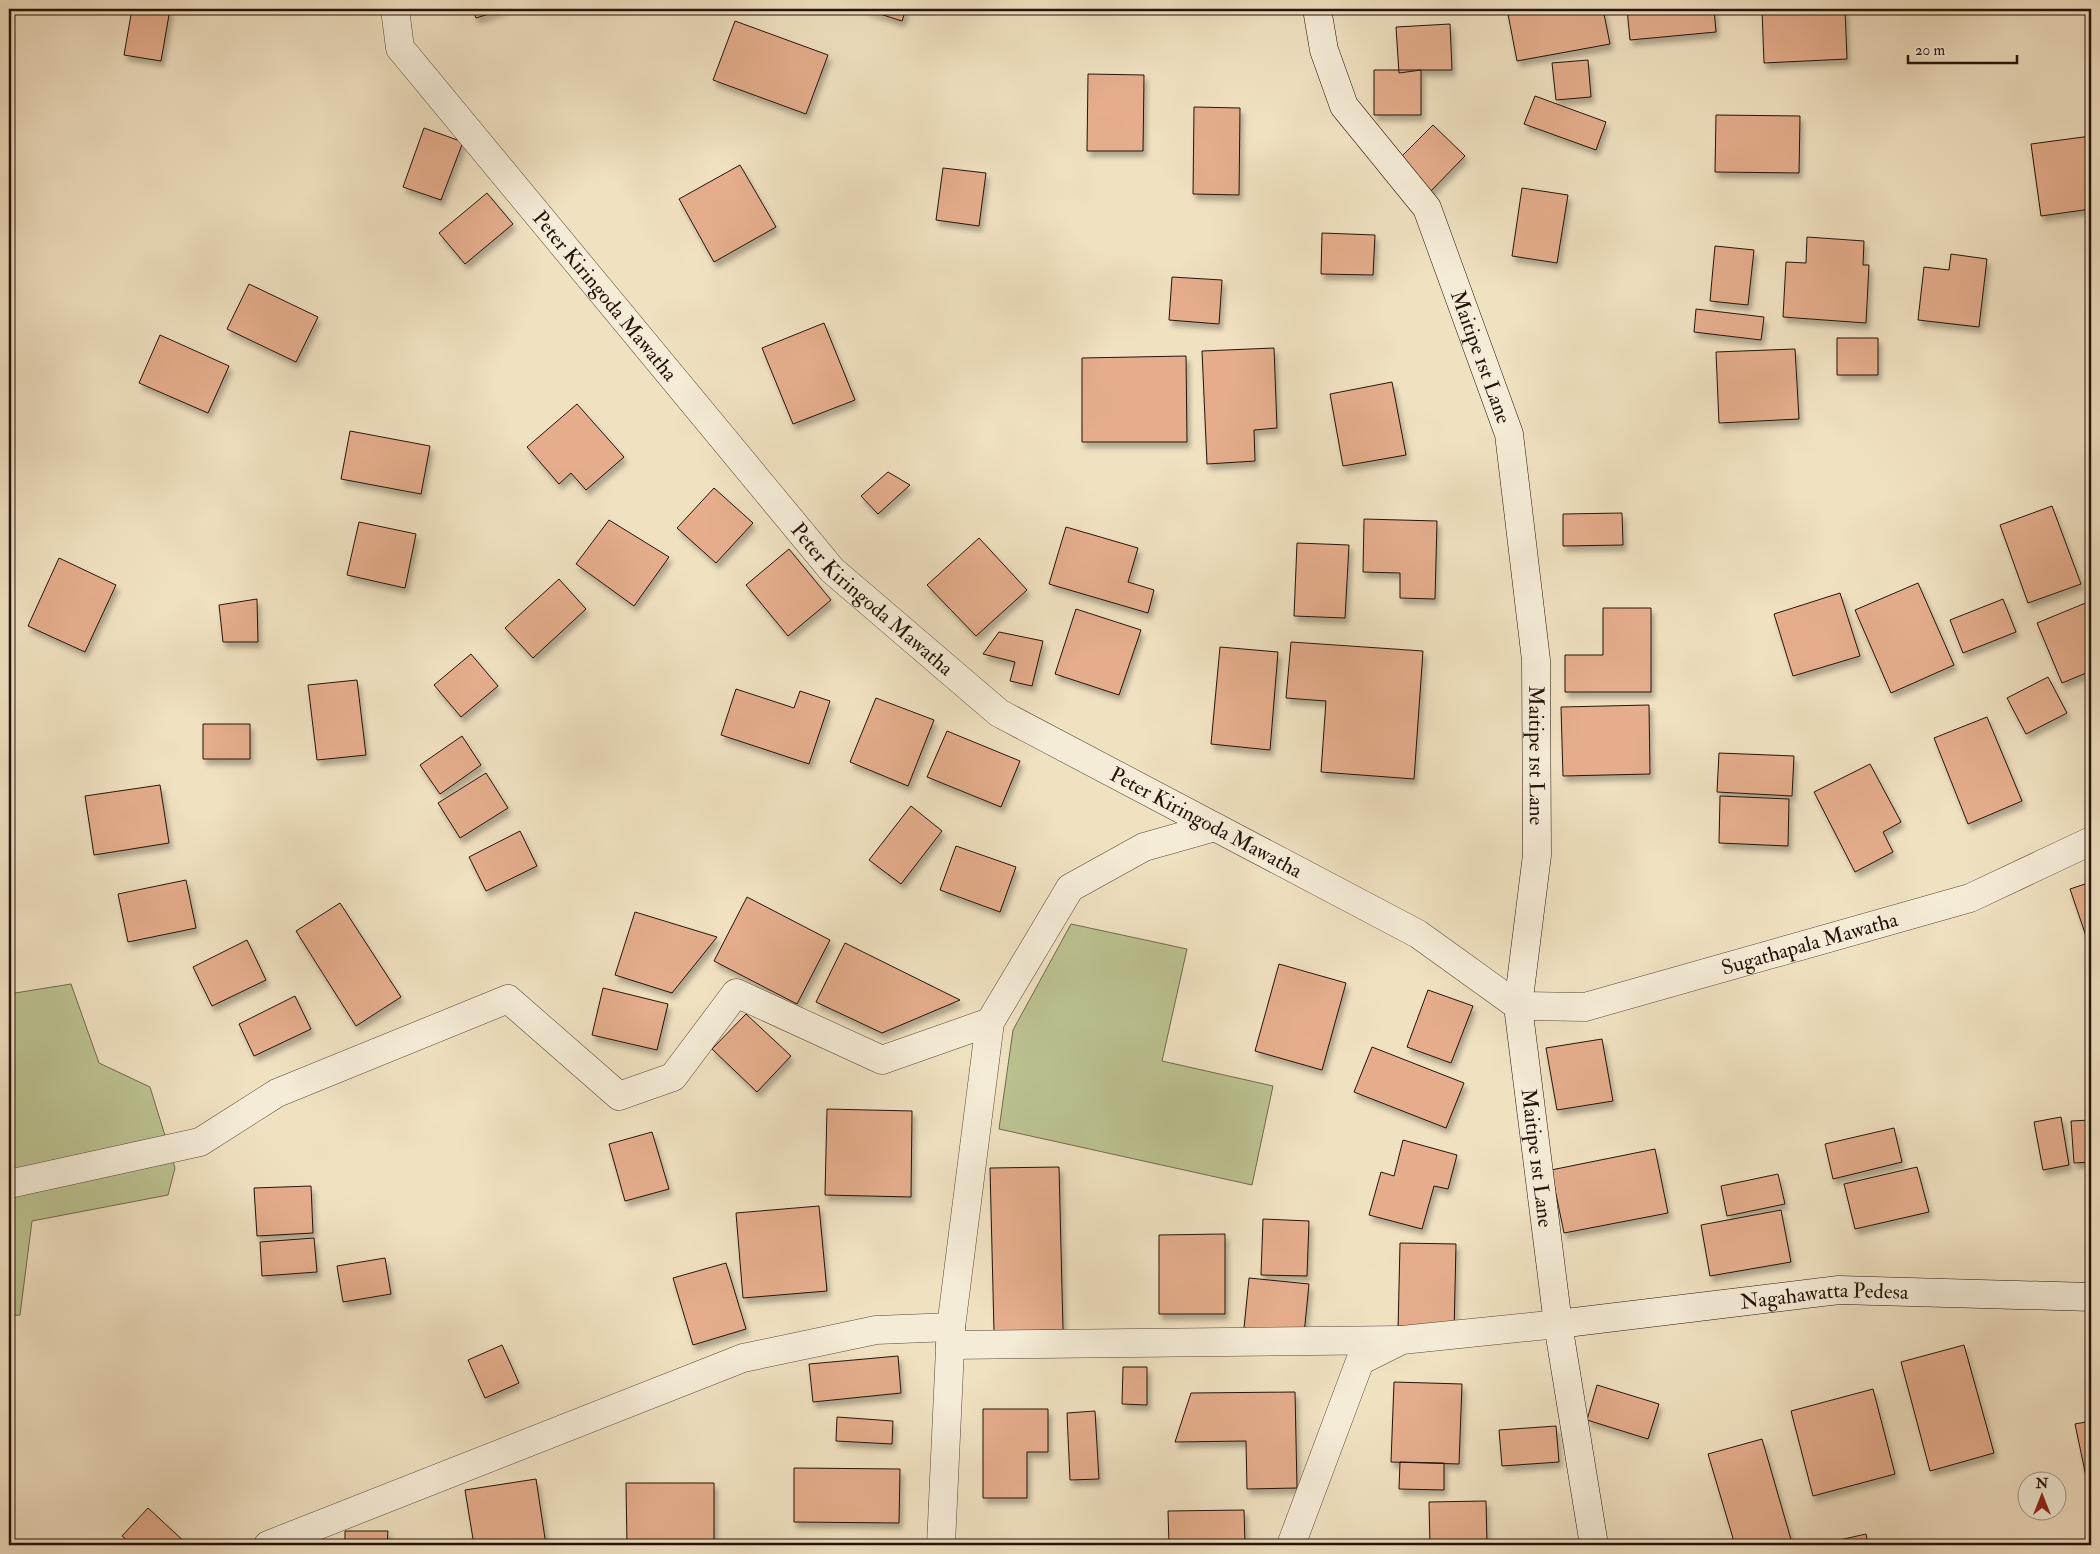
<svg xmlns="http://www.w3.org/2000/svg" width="2100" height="1554" font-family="'IM FELL Double Pica',serif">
  <defs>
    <filter id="shadow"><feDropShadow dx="3" dy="5.5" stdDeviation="2.5" flood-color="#0004"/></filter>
  </defs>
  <rect width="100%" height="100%" fill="#f0e1c1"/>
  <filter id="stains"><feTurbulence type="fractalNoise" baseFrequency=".004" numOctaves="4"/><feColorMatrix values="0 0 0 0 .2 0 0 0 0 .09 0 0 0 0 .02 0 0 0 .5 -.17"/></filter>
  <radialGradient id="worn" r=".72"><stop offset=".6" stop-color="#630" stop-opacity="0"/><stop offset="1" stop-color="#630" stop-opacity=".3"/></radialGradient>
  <path fill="#bcc291" stroke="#706a4e" d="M1071,924L1187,949L1162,1061L1273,1086L1252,1185L999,1129L1013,1030Z
    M71,984L99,1063L150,1087L175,1168L168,1195L32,1221L20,1315L9,1316V994Z"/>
  <path fill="#e5ad8c" stroke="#25130a" filter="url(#shadow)" d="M132,9H170L161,61L124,55Z
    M473,9H505L476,18Z
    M864,9H906L902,21Z
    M1507,9H1603L1610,44L1517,61Z
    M1627,9H1714L1716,32L1630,40Z
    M1762,9H1845L1847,59L1764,63Z
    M735,21L828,55L806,114L713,80Z
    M1450,24L1452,70H1421L1399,73L1396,27Z
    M1588,60L1591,97L1556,100L1552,63Z
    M1374,70H1421V115H1374Z
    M1088,74L1144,75L1143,151H1087Z
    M1535,96L1606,122L1596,150L1524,124Z
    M1194,107L1240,108L1239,195L1193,194Z
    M1716,115L1800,116L1799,173L1715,172Z
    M1433,125L1465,156L1426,196L1394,164Z
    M424,128L463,142L441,200L403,187Z
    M2091,136V209L2041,216L2031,144Z
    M740,165L776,227L714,262L679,199Z
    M943,168L986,173L979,226L936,220Z
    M1522,188L1568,195L1557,263L1512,256Z
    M487,193L513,224L465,264L439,233Z
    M1322,233L1375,235L1373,275L1321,274Z
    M1807,237L1864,241L1863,265H1869L1866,323L1783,317L1786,262L1806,263Z
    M1715,246L1754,250L1748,305L1710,301Z
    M1951,254L1987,259L1979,327L1918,320L1924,267L1949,270Z
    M1172,277L1222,280L1219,324L1169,320Z
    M249,284L318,317L296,362L227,329Z
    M1696,309L1764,317L1761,340L1694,332Z
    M824,323L855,400L793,424L762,348Z
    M160,335L229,366L208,413L139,383Z
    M1837,338H1878V375H1837Z
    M1274,348L1277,428L1254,430L1255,461L1207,464L1202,351Z
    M1795,349L1799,419L1719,423L1716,352Z
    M1186,356L1187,442H1082V358Z
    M1392,382L1406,455L1343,466L1330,394Z
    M577,404L624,457L586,490L571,473L559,484L527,447Z
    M350,431L430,446L421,494L341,479Z
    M888,472L910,485L878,514L861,496Z
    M714,488L753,523L716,563L677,528Z
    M2052,506L2081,584L2028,603L2000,525Z
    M1622,513L1623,545L1563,546V514Z
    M1364,519L1437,521L1435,599L1400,598V573L1363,572Z
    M609,520L669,557L634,606L576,564Z
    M359,522L416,534L405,588L347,575Z
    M1066,527L1138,548L1128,582L1154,590L1148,613L1049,584Z
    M979,538L1027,590L976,636L927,585Z
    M1297,543L1349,545L1345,618L1294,616Z
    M789,549L831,600L788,636L746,585Z
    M59,558L116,585L85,652L28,626Z
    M559,579L586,609L533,658L505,628Z
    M1918,583L1954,665L1891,693L1855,610Z
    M1840,593L1860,656L1793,676L1774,614Z
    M257,599L258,642H223L219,605Z
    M2003,599L2016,632L1963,653L1950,620Z
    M2088,602L2091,610V671L2062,683L2037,623Z
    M1603,608H1651V692H1565V655H1603Z
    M1076,609L1141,630L1119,695L1055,674Z
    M999,632L1043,641L1032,686L1010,681L1015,662L983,654Z
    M1291,642L1423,651L1414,779L1321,772L1326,701L1286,698Z
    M1220,647L1278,652L1270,750L1211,744Z
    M471,654L498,686L461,717L434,685Z
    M2048,677L2067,713L2026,734L2007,698Z
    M357,680L366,755L317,760L308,685Z
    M736,689L794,708L800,691L830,701L809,764L721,735Z
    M876,698L934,720L908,786L850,762Z
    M1649,705L1650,774L1563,776L1561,707Z
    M1987,717L2022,801L1968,824L1934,738Z
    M203,724H250V759H203Z
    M947,731L1020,761L1001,807L927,777Z
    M462,736L481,765L440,794L420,765Z
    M1719,753L1794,756L1792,796L1717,792Z
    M1870,764L1901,822L1883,832L1893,852L1855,872L1814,792Z
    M486,773L508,808L460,838L438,803Z
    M160,785L169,843L94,855L85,796Z
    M1720,796L1789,799L1788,846L1719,843Z
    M911,806L942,831L901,884L869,860Z
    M520,831L537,866L486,891L469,857Z
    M956,846L1016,867L1000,912L940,890Z
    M186,880L196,928L128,942L118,894Z
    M2091,882V937L2087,939L2070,889Z
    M747,897L830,940L797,1004L714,961Z
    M340,903L401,997L356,1026L296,931Z
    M635,912L717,937L672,993L615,975Z
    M247,940L266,980L212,1006L193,967Z
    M845,943L960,1000L882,1033L816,1002Z
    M1279,964L1346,983L1322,1070L1255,1051Z
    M603,988L668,1004L657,1050L592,1035Z
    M1428,990L1473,1006L1451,1063L1407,1047Z
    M295,996L311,1029L254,1056L239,1024Z
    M746,1014L791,1056L757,1092L712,1049Z
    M1602,1039L1613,1101L1557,1110L1546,1048Z
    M1372,1047L1464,1083L1446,1128L1354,1092Z
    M827,1109L912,1111L911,1197L825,1195Z
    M2061,1117L2069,1165L2043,1170L2034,1122Z
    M2091,1120V1162L2074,1163L2071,1121Z
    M1894,1128L1902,1162L1833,1179L1825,1144Z
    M652,1132L669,1189L625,1201L609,1144Z
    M1403,1140L1457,1155L1448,1189L1434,1186L1422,1229L1369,1215L1381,1172L1394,1176Z
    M1655,1149L1668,1213L1564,1233L1551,1170Z
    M1059,1167L1063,1330L994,1331L990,1168Z
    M1917,1167L1929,1212L1855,1229L1844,1184Z
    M1778,1174L1785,1204L1727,1216L1721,1186Z
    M311,1186L313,1233L257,1236L254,1188Z
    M819,1206L827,1291L743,1298L736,1213Z
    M1781,1210L1791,1262L1710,1276L1701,1225Z
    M1263,1219L1309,1221L1307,1276L1261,1275Z
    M1225,1234V1314H1159V1235Z
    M314,1238L317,1272L262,1276L260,1242Z
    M1400,1243L1456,1244L1454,1333L1398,1332Z
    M385,1258L391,1294L343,1302L337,1266Z
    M726,1263L746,1329L693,1345L673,1278Z
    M1249,1278L1309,1284L1304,1334L1244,1328Z
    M502,1345L519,1383L485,1398L468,1360Z
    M1964,1345L1994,1453L1930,1471L1901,1362Z
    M898,1356L901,1393L813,1402L809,1364Z
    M1123,1367H1147V1405L1122,1404Z
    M1394,1382L1462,1384L1459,1464L1391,1462Z
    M1597,1385L1659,1404L1648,1439L1587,1420Z
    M1873,1389L1895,1474L1813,1496L1791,1411Z
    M1295,1392L1297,1488L1247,1489L1246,1441L1175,1442L1191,1393Z
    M983,1409H1048V1452H1027V1498H983Z
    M1095,1411L1099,1479L1070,1480L1067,1413Z
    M837,1417L893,1421L892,1444L836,1441Z
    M2091,1421V1485L2088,1486L2075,1424Z
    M1556,1426L1559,1462L1502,1466L1499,1430Z
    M1762,1439L1792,1543L1783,1545H1735L1708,1454Z
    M1400,1462L1444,1463V1490L1399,1489Z
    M794,1468L900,1469L899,1523L794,1522Z
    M536,1479L546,1545H474L465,1490Z
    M626,1483H714V1545H627Z
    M1486,1501L1487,1545H1430L1429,1502Z
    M148,1508L188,1545H133L122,1536Z
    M1244,1510L1245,1545H1169L1168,1511Z
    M345,1531H388L387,1545H345Z
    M1866,1534L1868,1545H1817Z"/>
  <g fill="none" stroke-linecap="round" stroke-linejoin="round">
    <g stroke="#584638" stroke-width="29">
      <g id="street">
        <path id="s1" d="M395,9L400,48L832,570L999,713L1418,934L1518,1006L1585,1007L1970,898L2091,841"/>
        <path d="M9,1184L200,1142L277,1093L508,999L619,1096L673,1077L736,993L882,1060L990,1022"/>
        <path d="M950,1345L1402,1340"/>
        <path d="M268,1545L743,1358L876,1330L951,1327"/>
        <path d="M941,1545L951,1327L990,1022L1070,888L1144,847L1215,827"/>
        <path d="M1291,1545L1360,1361L1402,1340L1558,1324"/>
      </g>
    </g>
    <g stroke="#25130a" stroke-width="29">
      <g id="secondary">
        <path id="s2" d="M1317,9L1324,50L1344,106L1427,208L1509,434L1536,660L1537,855L1518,1006L1558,1324L1594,1545"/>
        <path id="s3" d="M1558,1324L1839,1290L2091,1297"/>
      </g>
    </g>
    <use href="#street" stroke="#f5ecd7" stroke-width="28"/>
    <use href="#secondary" stroke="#f5ecd7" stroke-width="28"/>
  </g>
  <g text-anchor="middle" stroke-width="4" stroke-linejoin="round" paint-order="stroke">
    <g font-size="21" fill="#25130a" stroke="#f5ecd7">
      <text dy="7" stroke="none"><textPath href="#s1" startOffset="361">Peter Kiringoda Mawatha</textPath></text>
      <text dy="7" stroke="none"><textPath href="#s2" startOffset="391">Maitipe 1st Lane</textPath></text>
      <text dy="7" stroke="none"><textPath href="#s1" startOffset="766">Peter Kiringoda Mawatha</textPath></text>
      <text dy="7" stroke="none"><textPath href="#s2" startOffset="796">Maitipe 1st Lane</textPath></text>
      <text dy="7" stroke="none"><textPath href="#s1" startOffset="1171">Peter Kiringoda Mawatha</textPath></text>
      <text dy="7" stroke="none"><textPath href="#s1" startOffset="1834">Sugathapala Mawatha</textPath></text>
      <text dy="7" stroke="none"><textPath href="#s2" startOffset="1201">Maitipe 1st Lane</textPath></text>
      <text dy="7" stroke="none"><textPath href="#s3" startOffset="268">Nagahawatta Pedesa</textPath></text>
    </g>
  </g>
  <rect width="2100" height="1554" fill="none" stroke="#f0e1c1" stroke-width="30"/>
  <rect x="10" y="10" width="2080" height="1534" fill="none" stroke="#25130a" stroke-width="2.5"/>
  <rect x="15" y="15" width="2070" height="1524" fill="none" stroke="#25130a"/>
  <g transform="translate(2042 1496)"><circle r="24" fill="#f5ecd7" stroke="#a29585"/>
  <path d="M0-4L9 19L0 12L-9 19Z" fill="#8f2418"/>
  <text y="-8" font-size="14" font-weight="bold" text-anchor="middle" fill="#25130a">N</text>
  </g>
  <path d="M1908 55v8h109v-8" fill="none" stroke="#25130a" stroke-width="2.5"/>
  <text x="1915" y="55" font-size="15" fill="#25130a" stroke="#f5ecd7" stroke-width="4" paint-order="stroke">20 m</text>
  <rect width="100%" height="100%" filter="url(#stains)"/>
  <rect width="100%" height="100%" fill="url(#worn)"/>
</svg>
